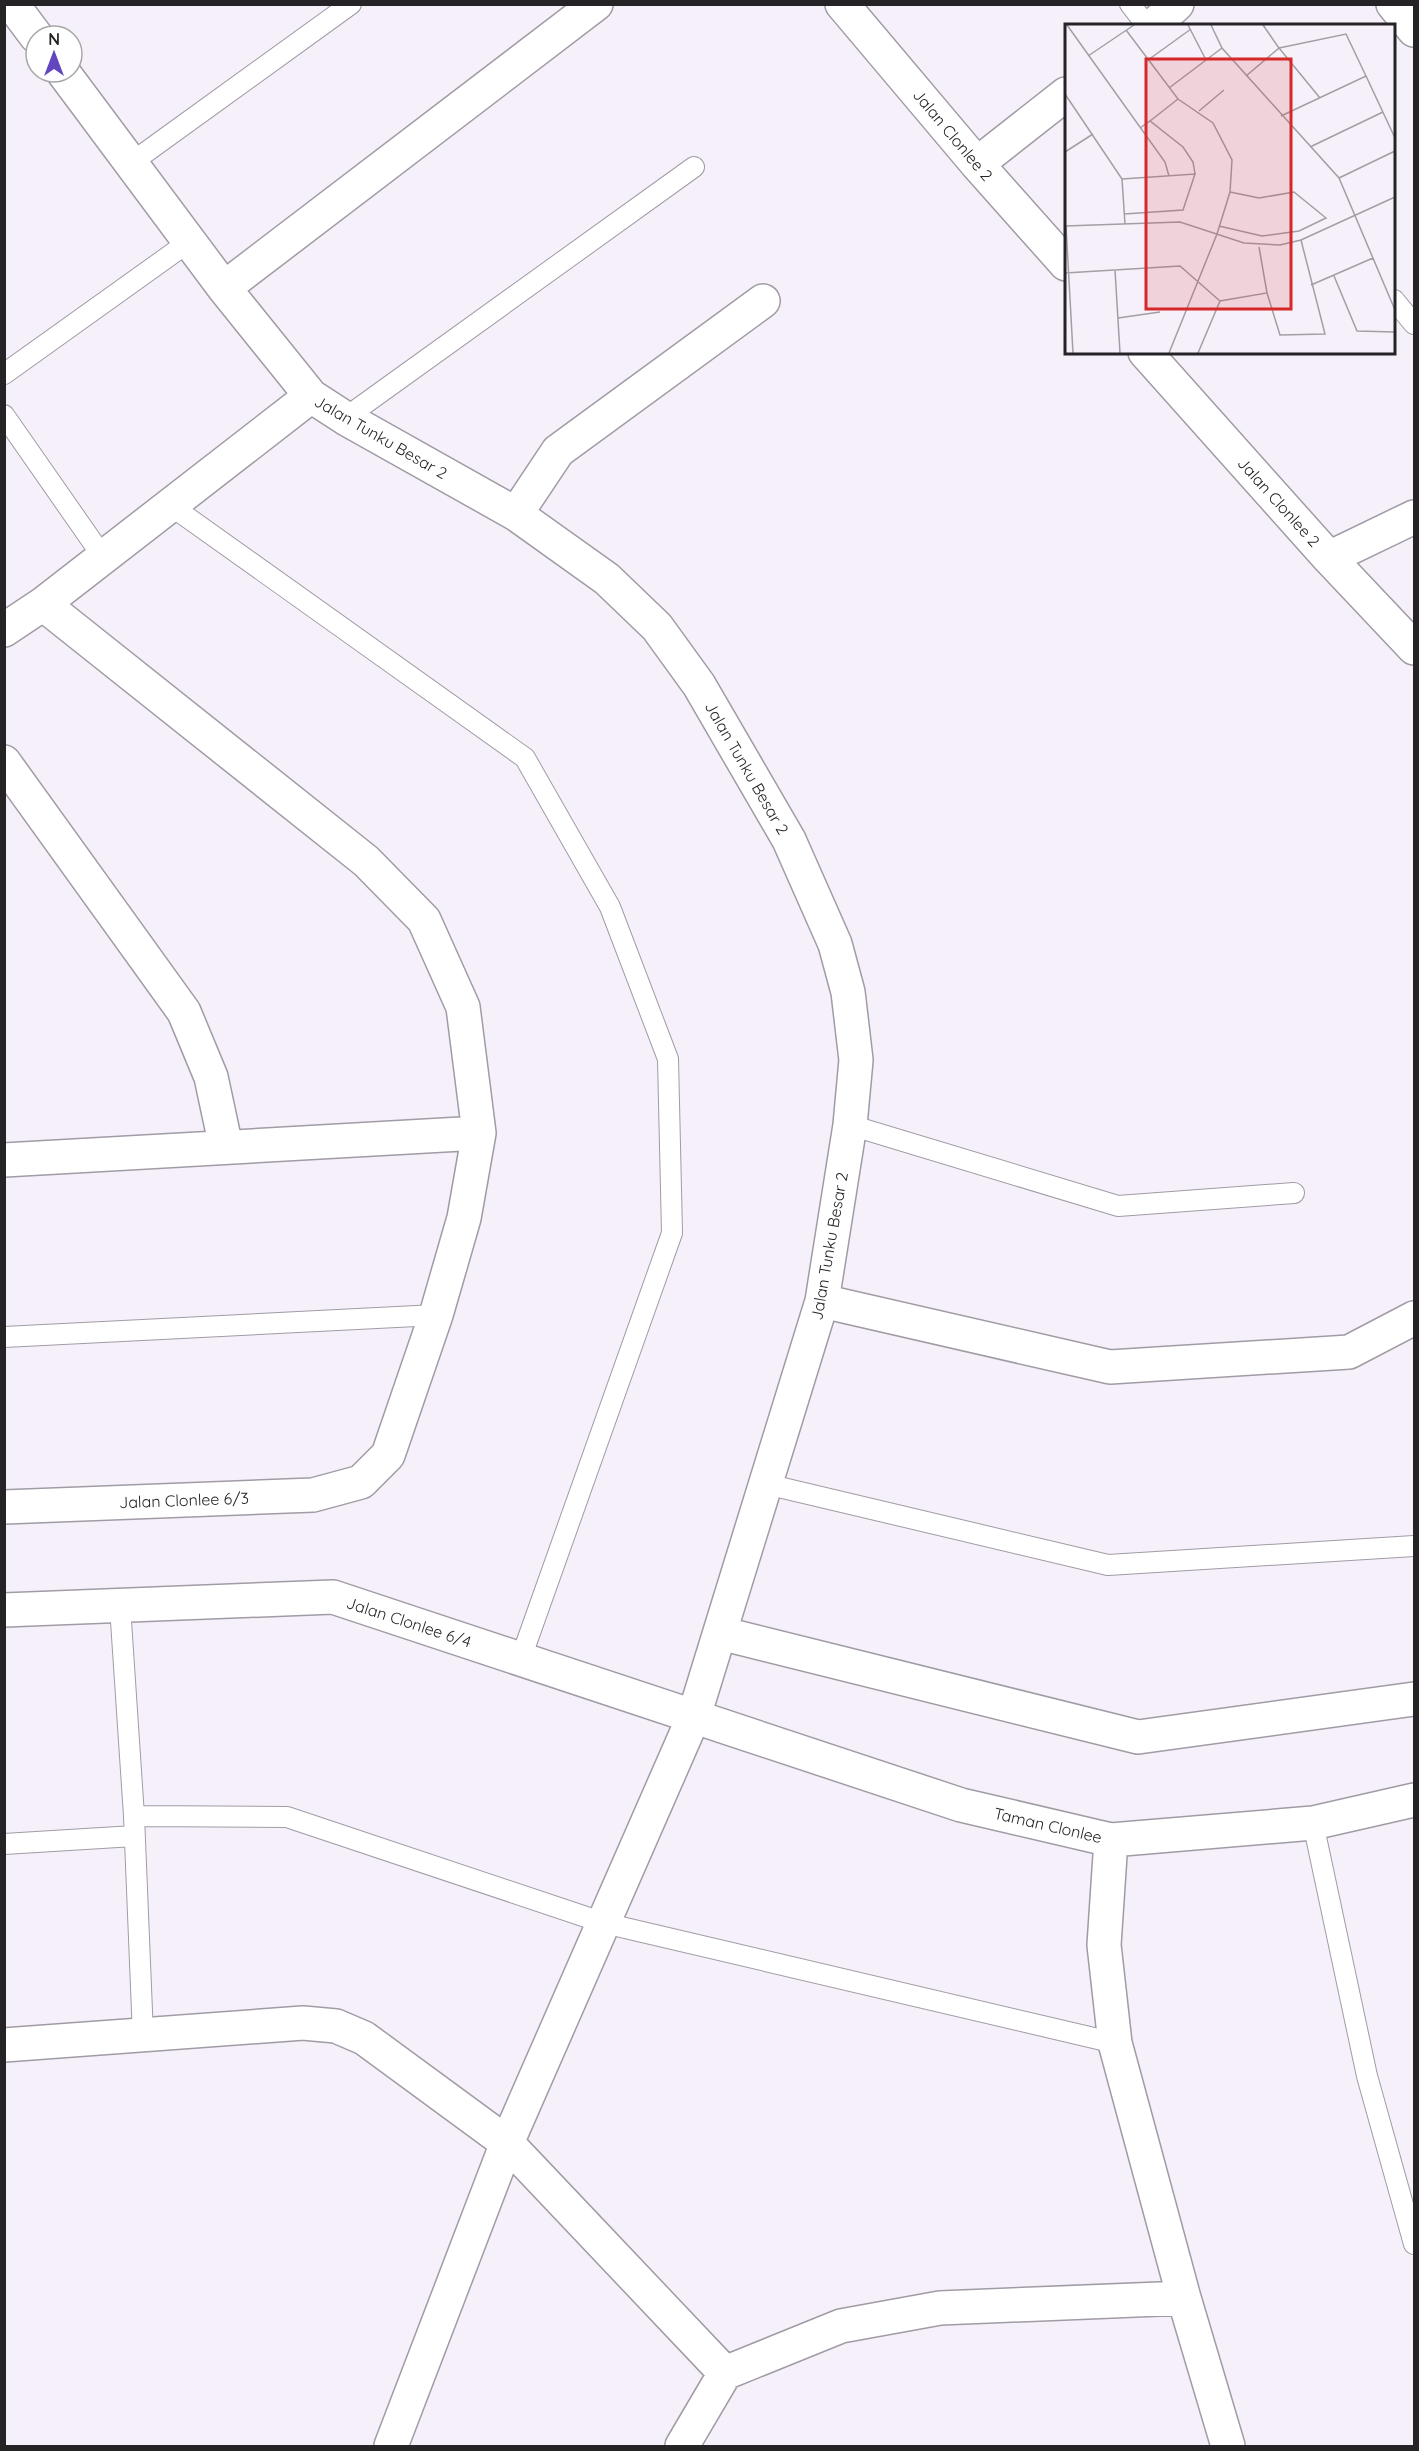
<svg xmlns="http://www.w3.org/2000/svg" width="1419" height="2451" font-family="Quicksand,sans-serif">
  <rect width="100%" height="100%" fill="#f5f0fa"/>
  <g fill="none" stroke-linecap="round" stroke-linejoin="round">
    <g stroke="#a19ba5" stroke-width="22">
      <path id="lane" d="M1130,4L1147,26
        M131,163L351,4
        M1394,300L1414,324
        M4,374L190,241
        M4,415L103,557
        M345,418L694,167
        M170,505L525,758L610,907L668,1059L672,1233L521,1658
        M850,1125L1118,1206L1294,1193
        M4,1337L436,1315
        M766,1484L1108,1565L1414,1546
        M120,1606L134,1816L143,2036
        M134,1816L287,1817L604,1923L1115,2043
        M1313,1823L1367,2076L1414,2244
        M4,1844L134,1836"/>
    </g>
    <g stroke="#a19ba5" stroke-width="36">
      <path id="street" d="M12,4L36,36
        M842,4L977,164L1066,264
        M1393,4L1414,30
        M1153,26L1177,4
        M63,72L224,288L311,396L345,418L516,514L607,579L657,627L699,685L789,840L835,944L848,992L856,1060L850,1125L822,1301L694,1716L507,2143L391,2446
        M977,164L1066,94
        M224,288L596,4
        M1145,352L1329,558L1414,648
        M516,514L558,451L763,301
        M1329,558L1414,517
        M43,604L311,396
        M4,630L43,604L366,861L424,920L463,1007L479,1133
        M4,762L184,1012L211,1077L226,1147
        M4,1160L479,1133L464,1218L436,1315L388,1455L361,1482L313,1495L4,1507
        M822,1301L1110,1367L1349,1352L1414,1318
        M4,1610L333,1597L961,1805L1111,1840L1313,1823L1414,1800
        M720,1633L1138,1737L1414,1699
        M4,2045L303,2023L336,2026L364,2038L507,2143L725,2373
        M1184,2298L1228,2446
        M682,2446L725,2373L841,2326L940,2308L1184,2298L1115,2043L1104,1945L1111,1840"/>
    </g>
    <use href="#lane" stroke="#fff" stroke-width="20"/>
    <use href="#street" stroke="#fff" stroke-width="33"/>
  </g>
  <g text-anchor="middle" stroke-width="6" stroke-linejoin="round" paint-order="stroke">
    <g font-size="16" fill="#252326" stroke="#fff">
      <text transform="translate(953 135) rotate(50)" y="6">Jalan Clonlee 2</text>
      <text transform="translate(381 437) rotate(30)" y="6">Jalan Tunku Besar 2</text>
      <text transform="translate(1279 502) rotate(48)" y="6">Jalan Clonlee 2</text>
      <text transform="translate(747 768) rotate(60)" y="6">Jalan Tunku Besar 2</text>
      <text transform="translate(829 1246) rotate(-80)" y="6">Jalan Tunku Besar 2</text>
      <text transform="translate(184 1500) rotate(-2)" y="6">Jalan Clonlee 6/3</text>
      <text transform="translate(409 1622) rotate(18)" y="6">Jalan Clonlee 6/4</text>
      <text transform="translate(1048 1825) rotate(13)" y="6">Taman Clonlee</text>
    </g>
  </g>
  <g transform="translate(1065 24)">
    <rect width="330" height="330" fill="#f5f0fa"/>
    <path fill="none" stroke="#a29ea5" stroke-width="1.5" d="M2,1L100,138L104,152M123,1L141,36M146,1L157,24L274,154L330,286M61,6L113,75L148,99L167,136L165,168L152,210L104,329M23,32L69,1M83,36L126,5M181,52L214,24L198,1M104,64L157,24M0,70L57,155L60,200M255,74L214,24L281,10L301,52M134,87L159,66M216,92L301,52L330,114M85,97L113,75M75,104L85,97L118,123L128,138L130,150M245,123L318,88M0,128L28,110M274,154L330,127M57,155L130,150L118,186L59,190M0,202L115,198L179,219L215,221L236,216L330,173M1,202L8,329M154,202L197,212L234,207L261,194L229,168L194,174L165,168M50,246L55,329M0,249L115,242L155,277M269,252L292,307L330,308M246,261L308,234M202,269L215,311L260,310L236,216M53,294L95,288M133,329L155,277L202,269L194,223"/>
    <path fill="#d62828" fill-opacity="0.15" stroke="#d62828" stroke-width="3" d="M81,35H226V285H81Z"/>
    <rect width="330" height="330" fill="none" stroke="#252326" stroke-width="3"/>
  </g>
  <rect width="1419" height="2451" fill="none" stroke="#252326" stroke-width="12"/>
  <g transform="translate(54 54)"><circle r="28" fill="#ffffff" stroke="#a8a7a8" stroke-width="1.5"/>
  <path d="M0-4.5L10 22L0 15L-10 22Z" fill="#6246bf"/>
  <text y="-9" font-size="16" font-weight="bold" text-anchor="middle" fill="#252326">N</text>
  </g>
</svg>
